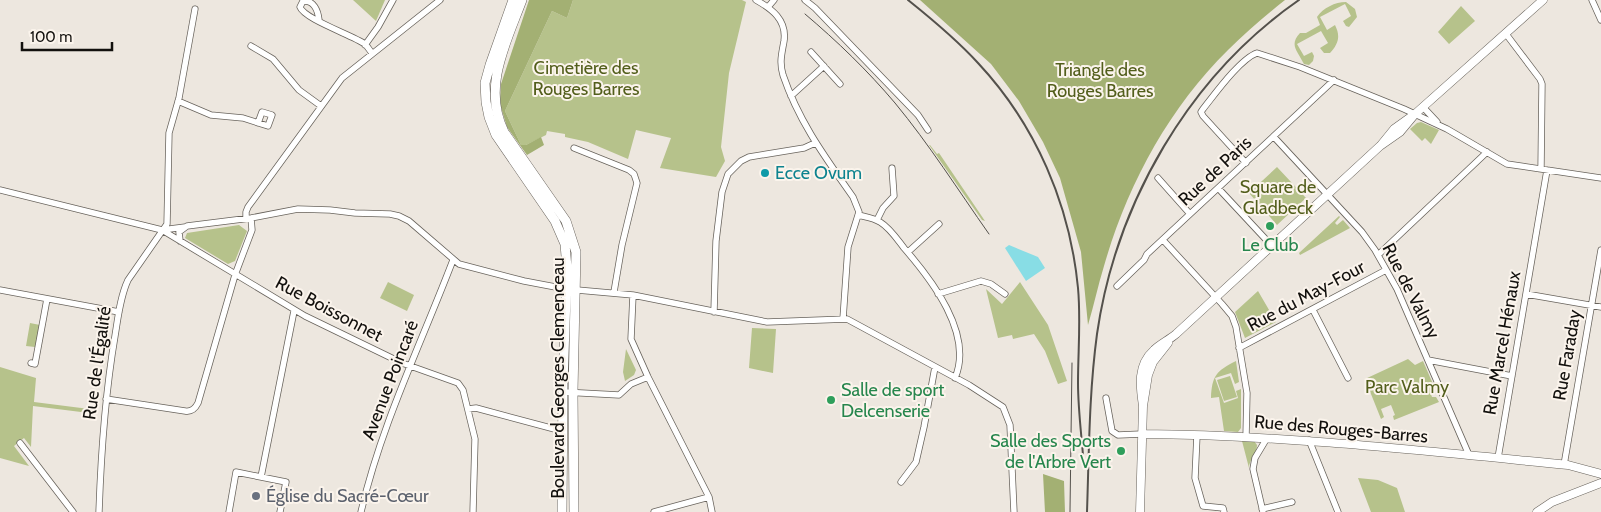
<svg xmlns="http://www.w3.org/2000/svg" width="1601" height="512" font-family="Cabin,sans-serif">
  <rect width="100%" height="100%" fill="#ede7df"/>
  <path fill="#b6c28b" d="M353,0H385L376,21Z
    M573,0H742L746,2L729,73L721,147L725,161L716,177L660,168L671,138L636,130L628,159L588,142L565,137V134L547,131L546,135L526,145H521L505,111L552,11L567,18Z
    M1346,2L1355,9L1357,17L1349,27L1346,26L1343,21L1351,16L1345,4L1320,17L1327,30L1335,25C1341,37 1338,44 1330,53H1324L1320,48L1328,43L1321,31L1297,44L1304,56L1312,52L1314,56L1313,61L1309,65L1304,64C1297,50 1289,45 1300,33H1306L1320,25L1317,17C1323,8 1335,2 1346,2Z
    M1461,6L1475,21L1449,44L1438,32Z
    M1421,122L1439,130L1431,144L1425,138L1422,141L1410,129L1417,123Z
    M929,145H930L937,154L939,153L985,221L982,220Z
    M1277,167L1306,198L1277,225L1249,193Z
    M1339,216L1340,217L1335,223L1337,225L1343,220L1350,228L1300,255L1299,253Z
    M239,225L247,231L235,261L228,264L185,238L187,233Z
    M388,282L414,295L407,311L380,298Z
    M1020,282L1048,325L1067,381L1058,384L1045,351L1034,334L1013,339L1012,335L998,338L986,289L1002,304Z
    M1258,291L1276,322L1245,338L1235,312Z
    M30,323L40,325L35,347L26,346Z
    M752,328L776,329L773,373L749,368Z
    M626,349L636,370L634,375L625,381L623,372Z
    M1408,359L1415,365L1423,361L1433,384L1430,392L1432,397H1436L1439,402L1394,420L1393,416L1395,415L1391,405L1381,409L1384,417L1381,419L1365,379Z
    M1236,361L1239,382L1235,384L1231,373L1215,378L1224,403L1238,398L1236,391L1241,389V428L1238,432L1224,431L1219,397L1211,398C1212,376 1216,371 1236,361Z
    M0,367L36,378L34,402L97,410V414L33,406L31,447L24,438L14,446L29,466L0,458Z
    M1230,376L1237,397L1224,401L1217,380Z
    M1242,441H1254L1257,445C1257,454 1249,459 1249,468Z
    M1358,478L1378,480L1397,488L1405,512H1371Z"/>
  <path fill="#a3b073" d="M529,0H573L567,18L552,11L505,111L521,145H526L541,137L544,145L527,155L507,127L500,104L501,84Z
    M920,0H1285C1265,16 1246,32 1228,50C1168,109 1127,186 1104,266C1098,285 1094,305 1088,325L1081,252L1060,178L1043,142L1019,101L991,64Z
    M1043,474L1064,481L1065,512H1045Z"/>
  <path fill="#88dde5" d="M1009,245L1038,257L1045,268L1026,281L1005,248Z"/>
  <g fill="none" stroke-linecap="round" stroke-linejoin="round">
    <g stroke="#68635c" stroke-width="7">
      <path id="minor" d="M756,0C772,9 787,20 784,41C782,53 779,62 783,75C799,122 825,157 853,197L859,212L848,247L843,319
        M805,0L815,8L918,115L928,130
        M1592,0L1601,20
        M768,7L774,0
        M319,20C318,11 314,0 303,1L300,7C304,19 352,35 365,44C368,47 370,51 372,53
        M1506,34L1540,79L1542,84L1541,169
        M365,45L378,27L393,0
        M251,46L273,59L299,90L321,106
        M811,52L840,84
        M791,96L824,66
        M178,101L211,115L243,118L268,126L272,115L262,112L258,123
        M1423,107L1437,122
        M1274,137L1362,232L1375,250L1397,289L1469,455
        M574,148L629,170L634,174L637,183L622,245L614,292
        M1246,163L1203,116L1201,112L1203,109C1215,94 1240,59 1257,53L1300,67L1404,109L1447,129L1507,164L1601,178
        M1158,178L1190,214
        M1218,188L1272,246
        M0,190L162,230L305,316L402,363L458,383L463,390L475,439L473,512
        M858,215C866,217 874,218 880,222C890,228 897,239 904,248C931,279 974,334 955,378
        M246,218V212L248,207L342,78L440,0
        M877,220L883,208L894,196L892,168
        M162,230L185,227
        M1163,240L1222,304L1232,316L1236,327L1247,393L1246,437
        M180,241L179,232L187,226L251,218L298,209L330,210L355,213L390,214L399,216L409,221L459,264L524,281L566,289L633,295L767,322L847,319L969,385L1003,407L1010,425L1014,512
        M908,252L939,224
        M1378,255L1487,152
        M1117,286L1144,260L1147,254L1334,80
        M0,290L119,312
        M938,294L981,281L991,284L1005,294
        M1526,294L1601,307
        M633,295L631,339L648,377L709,497L712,512
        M1313,310L1348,378
        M714,312L716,241L722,192L728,174L741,161L749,157L804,148L815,143
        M1239,348L1386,270
        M1428,360L1512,376
        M31,363L35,364L47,299
        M563,392L619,395L631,384L648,377
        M1106,398L1112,431L1118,435L1142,434
        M106,399L185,411C191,412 195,409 198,403L235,275L252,230L251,218
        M468,409L476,408L562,431
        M1197,435L1195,478L1203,506L1223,508L1224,512
        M1309,440L1338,512
        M20,443L73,512
        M1498,458L1547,170
        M1564,465L1601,250
        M261,477L294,311
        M901,482L916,462L924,427L935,367
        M1262,509L1292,502
        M99,512C101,453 105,395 115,336C118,318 120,297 128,280L167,224L169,133L179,98L195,9
        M229,512L236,472L286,482L280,512
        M361,512C381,425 421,344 453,260
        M654,512L709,497
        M1263,512L1253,469L1255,458L1267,438"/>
    </g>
    <g stroke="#68635c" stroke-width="9">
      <path id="tertiary" d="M1381,145L1394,129L1415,114L1543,0
        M1143,406C1140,386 1137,365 1154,350C1160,344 1169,340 1176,334L1380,146L1400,132L1415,114
        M1142,434C1284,435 1426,451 1568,465L1601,474
        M1140,512L1143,406L1148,375L1153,362L1168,343
        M1537,512L1552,502L1601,483"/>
    </g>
    <g stroke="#68635c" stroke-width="10">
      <path id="secondary" d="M513,0L490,65L485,83L486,102L489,117L496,135L555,221L565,244L567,268L563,383L562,512
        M522,0C506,43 482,87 504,132L566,221L576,252L573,392L574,512"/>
    </g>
    <use href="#minor" stroke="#fff" stroke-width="5.5"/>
    <use href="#tertiary" stroke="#fff" stroke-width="8"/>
    <use href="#secondary" stroke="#fff" stroke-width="9"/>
    <path stroke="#54514c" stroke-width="1" d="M805,14C837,41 868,71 895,103C929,144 958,190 989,234
      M1070,512L1072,363"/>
    <path stroke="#54514c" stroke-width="2" d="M908,0C933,20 957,40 978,63C1036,125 1070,205 1078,288C1081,320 1078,351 1078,383C1078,407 1081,431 1083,455
      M1087,512C1089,453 1089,393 1097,334C1116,203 1189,76 1299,0"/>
  </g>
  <circle fill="#0f9aa8" stroke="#fbf4ec" stroke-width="2" cx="765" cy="173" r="5"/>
  <g fill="#2e9e5b" stroke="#fbf4ec" stroke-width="2">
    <circle cx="1270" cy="226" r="5"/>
    <circle cx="831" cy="400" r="5"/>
    <circle cx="1121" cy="451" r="5"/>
  </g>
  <circle fill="#6b7280" stroke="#fbf4ec" stroke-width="2" cx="256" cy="496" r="5"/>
  <g text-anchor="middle" stroke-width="4" stroke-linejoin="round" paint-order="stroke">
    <g font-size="18" fill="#525e1b" stroke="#fbf4ec">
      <text x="586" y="74">Cimetière des<tspan x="586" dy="21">Rouges Barres</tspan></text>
      <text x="1100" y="76">Triangle des<tspan x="1100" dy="21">Rouges Barres</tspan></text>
      <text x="1278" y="193">Square de<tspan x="1278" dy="21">Gladbeck</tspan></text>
      <text x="1407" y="393">Parc Valmy</text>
    </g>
    <g font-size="18" fill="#12100d" stroke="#fbf4ec">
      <text transform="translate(1215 171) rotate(-43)" y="6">Rue de Paris</text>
      <text transform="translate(1411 291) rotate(63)" y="6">Rue de Valmy</text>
      <text transform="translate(1306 296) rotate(-28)" y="6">Rue du May-Four</text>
      <text transform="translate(329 309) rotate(28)" y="6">Rue Boissonnet</text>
      <text transform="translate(1502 343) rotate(-80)" y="6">Rue Marcel Hénaux</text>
      <text transform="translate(1567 355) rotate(-80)" y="6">Rue Faraday</text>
      <text transform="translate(97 363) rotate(-82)" y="6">Rue de l'Égalité</text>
      <text transform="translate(558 378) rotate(-90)" y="6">Boulevard Georges Clemenceau</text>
      <text transform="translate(390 380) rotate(-69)" y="6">Avenue Poincaré</text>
      <text transform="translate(1341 429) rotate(5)" y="6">Rue des Rouges-Barres</text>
    </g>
    <g font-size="18" fill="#0d838f" stroke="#fbf4ec" text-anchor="start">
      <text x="775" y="179">Ecce Ovum</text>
    </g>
    <g font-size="18" fill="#27864d" stroke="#fbf4ec">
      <text x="1270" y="251">Le Club</text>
      <text x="841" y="396" text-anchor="start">Salle de sport<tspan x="841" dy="21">Delcenserie</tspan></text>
      <text x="1111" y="447" text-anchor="end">Salle des Sports<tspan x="1111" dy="21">de l'Arbre Vert</tspan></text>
    </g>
    <g font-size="18" fill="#5b616d" stroke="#fbf4ec" text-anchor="start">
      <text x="266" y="502">Église du Sacré-Cœur</text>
    </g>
  </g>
  <path d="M22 42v8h90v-8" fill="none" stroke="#12100d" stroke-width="2.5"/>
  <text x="30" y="42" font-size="15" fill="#12100d" stroke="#fbf4ec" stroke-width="4" paint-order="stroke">100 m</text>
</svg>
